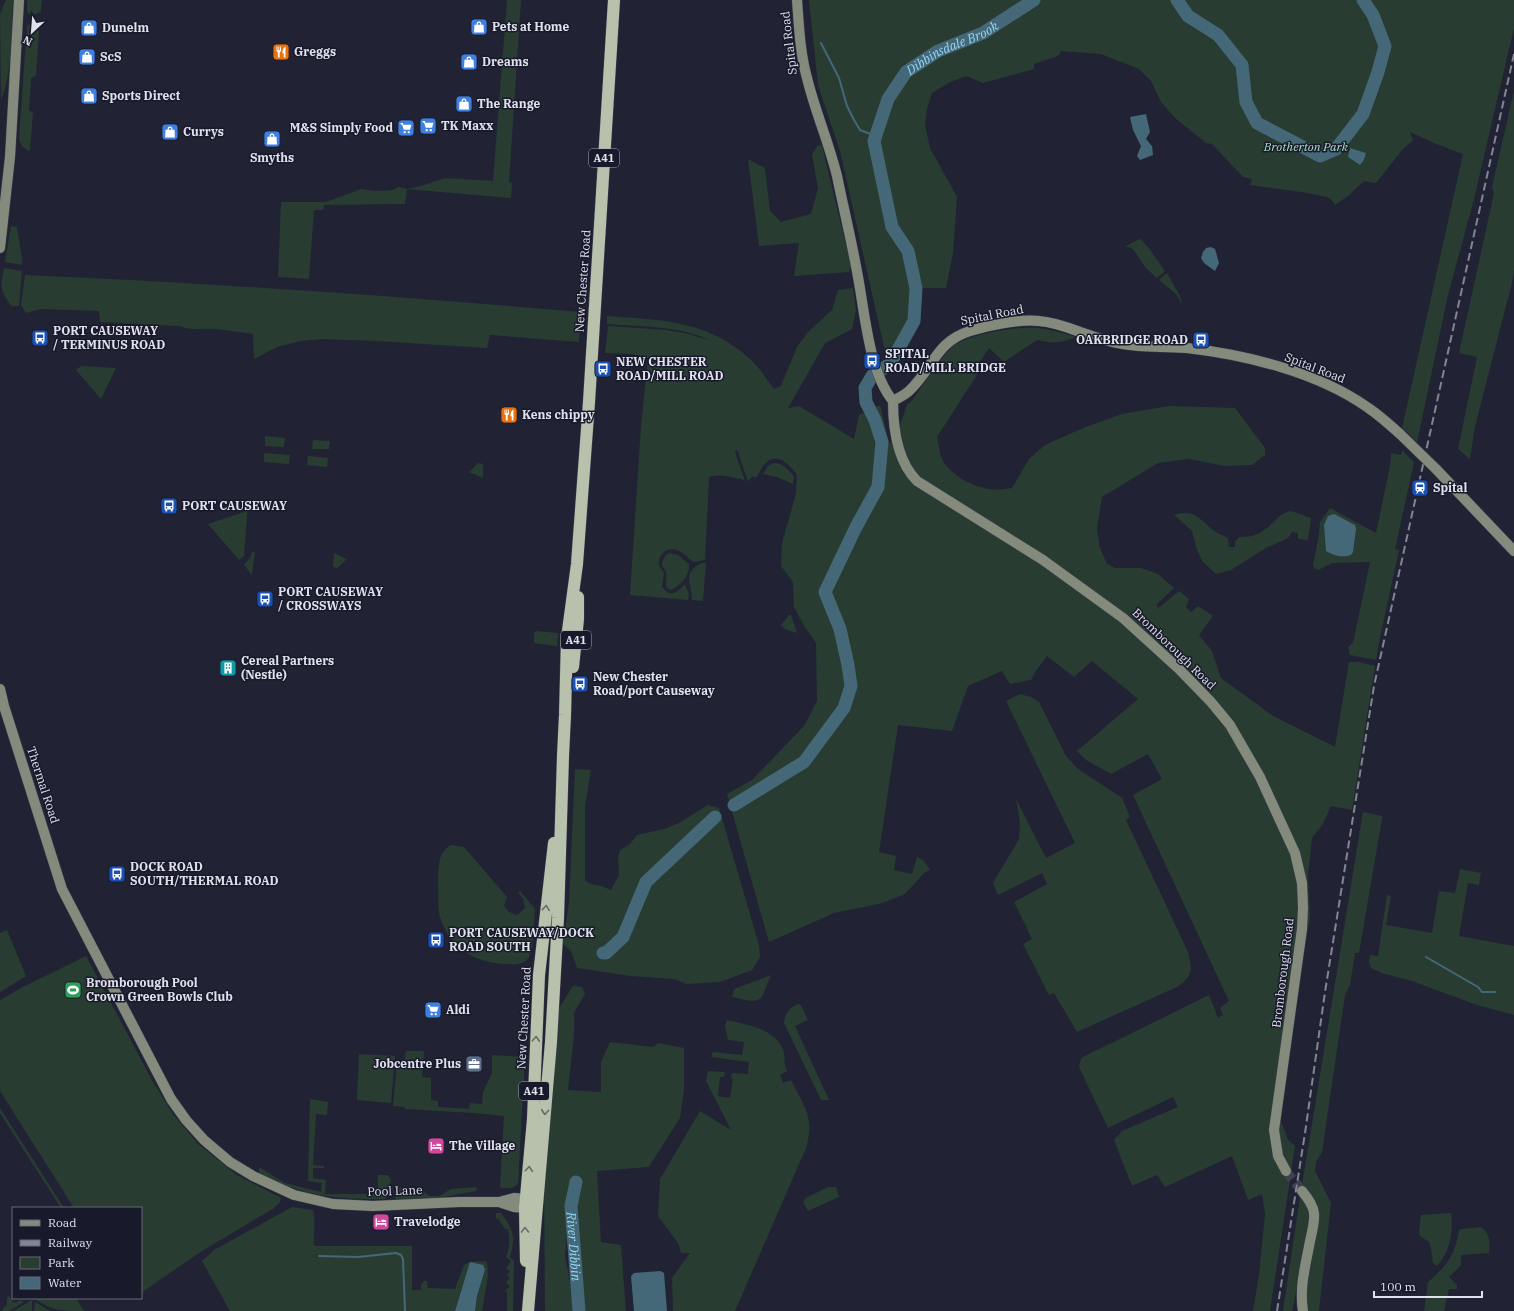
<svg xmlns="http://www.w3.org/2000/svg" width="1514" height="1311" font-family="'IBM Plex Serif',serif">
  <rect width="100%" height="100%" fill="#212334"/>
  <path fill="#283c32" d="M6,0H13C11,31 13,72 1,100L0,14Z
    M27,0H42L41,11C36,15 32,16 27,12Z
    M507,0H521L509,182L512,183L511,198L407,189L405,204L324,205L323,210H314L309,279L278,277L281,202H326L361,189L376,191L392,190L399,187L407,189L421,186L445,178L493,181Z
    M809,0H1514V28L1473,203L1448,295L1417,442L1402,428L1463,154L1434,143L1410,132L1413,140L1402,150L1376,183L1364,181L1348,196L1335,205L1330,198L1308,193L1250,185L1252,179L1243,177L1212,144L1206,143L1175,118L1161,102L1151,81L1139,69L1101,54L1061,51L1058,56L1034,64V69L983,83L966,76L948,83L932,93L927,108L925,125L930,148L957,197L953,253L946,288H916L914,321L893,359L887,360L840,151L818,85Z
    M30,24C36,23 37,27 39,32L36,76L31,78L29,111L33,112L30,151C23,148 21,146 19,139L27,26Z
    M1514,91V270L1512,283L1475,426L1470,459L1458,449L1477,357L1459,353L1494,193L1492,187Z
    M818,145L822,146L823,150L851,266L849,272L794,276L799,243L759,246L748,159L765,168L770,211L781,222L811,214L818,188L812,154Z
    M11,226L17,227L22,259V265L5,262Z
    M1140,239L1149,248L1165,271L1157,278L1146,268L1133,249L1128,247H1125L1137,240Z
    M4,268L22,271L19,306H14L12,307C0,290 0,289 4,268Z
    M1167,273L1180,296L1182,305L1177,295L1159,280Z
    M25,275C210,283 396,296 580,312L579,342L490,335L487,348L377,341L321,339L301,341L277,347L254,359L253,334C240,332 228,330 215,329C203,328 191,331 180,326L100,322L99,311L41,309L26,313L21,305Z
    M853,288L856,310L852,329L825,343L788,408L799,406L854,439L859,415L880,405L889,443L900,439L899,428L907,405L914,398C926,381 937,361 952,347C967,334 1018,326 1037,328C1050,329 1063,333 1076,337C1061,343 1053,344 1037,340L1004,362L989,348L980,362L978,373L937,437C939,444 939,454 943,461C951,474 969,485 984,488C993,491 1003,489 1012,488L1029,459L1045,445L1083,428L1122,414L1169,406L1235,408L1265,448V455L1252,465L1225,466L1189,459L1158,463L1102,497L1097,529L1100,548L1107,564L1115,568H1141L1158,574L1174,588L1156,605L1158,608L1179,591L1189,599L1186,607L1191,612L1198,606L1213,616L1199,635L1212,651L1221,678L1273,716L1335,747L1349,662H1359L1375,666L1352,810L1331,806L1323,824L1312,838L1308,875L1310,917L1295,1010L1281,1121L1288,1140L1295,1146L1270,1311H1253L1259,1275L1265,1214L1262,1194L1248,1200L1232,1156L1165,1187L1157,1175L1132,1186L1114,1140L1122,1131L1178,1107L1173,1097L1108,1128L1079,1067L1081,1058L1209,995L1218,1018L1223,1015L1220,1008L1229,1001L1133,795L1162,779L1148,754L1111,774L1086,760L1077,751L1138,699L1092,661L1074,677L1047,656L1035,672L1031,680L1010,684L1002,671L968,686L952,731L898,725L879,852L896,856L894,870L912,874L917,857L923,860L930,870L924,873L905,894L883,903L834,913L769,942L727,794L752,780L804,726L817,701L816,643L804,626L794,607L793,582L781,566L782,543L796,494L797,475C791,466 778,452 767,462C762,466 759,473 756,478L753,476L748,481L740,459L738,451L736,450L735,452L745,481L740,478L738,479C730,476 718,474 709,477L705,560L693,562C688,558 683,552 677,550C668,546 657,555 659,565C660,568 662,570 664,573L662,587C671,598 676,593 685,584L689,594L688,600L630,595L641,426L648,358L632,354L605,353L608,326L666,330L689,334L711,341C679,325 642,327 607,324V316C660,320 707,320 749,358C759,367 766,378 774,389L781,386L797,347L808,332L832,310L838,290Z
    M81,366L116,368L101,399L76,370Z
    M265,436L285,438L284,447L265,446Z
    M313,440L330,441L329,449H312Z
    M1402,450L1414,462L1395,549L1399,550L1379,642L1376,660L1350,655L1348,647L1353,643L1370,562L1333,563L1318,570L1314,568L1313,565L1319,535L1320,522L1330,508L1376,533L1390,466L1391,453L1401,455Z
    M264,453L290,455L289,464L264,462Z
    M308,456L328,458L327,467L307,465Z
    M478,463L483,464V478L469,472Z
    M774,463C783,463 788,470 794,476L793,484L777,477L763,474L768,466Z
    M245,504H248L244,556L239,560L208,524L244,512Z
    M1291,511L1311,518L1308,540L1298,539V533L1292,532L1288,538L1266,548L1231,570L1216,574L1203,562L1197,550L1192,531L1174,515C1196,508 1200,521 1216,532C1219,534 1224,536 1228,538L1229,547H1235V542L1239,537C1247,537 1256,536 1263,531C1272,525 1279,513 1291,511Z
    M252,552H255L252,575L244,565L250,558Z
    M334,553L347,559L337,568L333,567V565Z
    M670,553L678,555L689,564C690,576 681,585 671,590L667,588C664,580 670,573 662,566V562L666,555Z
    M702,563H706L703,601L692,600C692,584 681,573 702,563Z
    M789,615H791L796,629V633L785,629L781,625Z
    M536,631L558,633L557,646L534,643V633Z
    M1020,694L1031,697L1039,702L1066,756L1078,769L1122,798L1130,817L1126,820L1188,952C1192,970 1194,975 1177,987L1077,1032L1054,993L1049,995L1023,944L1032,939L1014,902L1047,884L1042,873L998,895L993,883L1019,839L1020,823L1016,799L1046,858L1075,843L1006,701Z
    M575,769L591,770L585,807V881L591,884L601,886L611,890L619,875L618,859L620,850L630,844L637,835L664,829L679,823L708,805L719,808L759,945L760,957L752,970L720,982L686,984L675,979L631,976L577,968L571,951L563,944L569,902Z
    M1363,812L1382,816V819L1359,953H1355L1350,985L1345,995L1322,1152L1316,1162L1315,1171L1331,1203L1319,1311H1308L1306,1297L1313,1198L1302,1185Z
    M451,845L464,847L507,897L504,905C507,912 511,913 517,915L525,908L523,899L518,892L520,891L535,909C534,920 534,948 529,957C524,965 515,965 507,964C475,963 450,949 440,917C437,908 439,896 438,886C438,879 438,862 441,856C443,851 447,847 451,845Z
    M1460,869L1481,873L1479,885L1468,883L1459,936L1514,946V1015L1477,1005L1412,981L1382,973L1371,968L1369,962L1370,955L1378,956L1387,895L1391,896L1386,925L1432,933L1439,891L1455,893Z
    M7,930L26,976L0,992V933Z
    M86,956L153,1082L173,1114L198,1144L237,1175L281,1198L280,1202L274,1208L202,1251L141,1293V1208H74L0,1091V1000L21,988Z
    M771,975L762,997C755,1005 741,998 732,997L734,989Z
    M573,986L582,987L585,994L574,1013V1036L568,1090L601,1092V1062L610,1042L653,1047L658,1043L684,1048V1089L680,1118L649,1167L597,1171L601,1242L621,1245L626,1311H584L580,1284L575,1210L579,1183L568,1193V1222L565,1256L572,1293L574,1311H545L544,1172L558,1010Z
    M798,1004L801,1005L808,1020L795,1026L829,1100H821L784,1023C785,1013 789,1008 798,1004Z
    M727,1020C747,1025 775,1028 783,1050C786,1057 783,1063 787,1071L780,1075L783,1083L791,1080C804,1107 815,1116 806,1148L735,1311H673L672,1278L690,1253H681L678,1243L658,1216L660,1179L700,1111L731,1130L706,1081L708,1071L725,1072L724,1077H720L718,1096L730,1098L733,1079H731L732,1073L748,1074L749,1062L711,1057L713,1052L742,1055L744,1042L728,1040L725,1026Z
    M406,1051H424L422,1077L431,1078V1100L438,1101V1107L469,1109L470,1103L482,1104L483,1092L492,1073V1055L525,1057L518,1183C514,1190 507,1188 500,1188L504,1116L474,1113L405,1109V1107L393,1106L397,1063H404Z
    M359,1054L395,1056L391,1103L357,1100Z
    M310,1099L328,1102L327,1115L316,1114L313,1165L324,1166V1168H313V1178L326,1180L325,1194H378V1175H388L391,1180L385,1199C350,1199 327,1199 293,1188C281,1185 269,1181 259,1173V1167L285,1183L321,1192L322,1183L308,1181Z
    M0,1108L64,1208H61L0,1113Z
    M401,1187L402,1192L419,1193L420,1188L429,1196H439L451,1189L476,1187L477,1189L476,1191L438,1198L396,1199C393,1195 393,1191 397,1188Z
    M828,1187H836L839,1197L808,1211L803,1202L806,1198Z
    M1300,1197C1310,1209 1311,1214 1309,1230L1292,1311H1283Z
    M292,1207L313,1210C316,1222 313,1234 314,1246H412V1290H421V1285L424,1281H427L428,1288L455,1289L464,1265L470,1262L485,1261L487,1263L488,1276L482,1311H475L477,1296L485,1270L463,1284L455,1311H230L202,1261L214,1250Z
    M496,1213H501C513,1229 516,1236 510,1257L514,1261L513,1311H507V1292L504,1291L510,1287L506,1282L510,1278L507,1275L510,1271L506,1268L511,1261L506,1257C510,1247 510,1239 508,1229H505L498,1218L496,1219Z
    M1451,1213C1453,1232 1451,1250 1437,1266L1433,1263L1431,1248L1429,1242L1420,1236L1419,1233L1421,1215Z
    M1481,1227C1490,1234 1490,1242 1489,1253L1461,1255V1265L1449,1277L1457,1285V1289H1449L1444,1311H1424L1428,1282C1447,1266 1455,1255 1459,1230L1462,1229Z
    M9,1296L14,1303L21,1300L24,1302L9,1311H2L4,1307L7,1305V1298Z
    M33,1298H76L84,1311C61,1311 53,1311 33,1298Z
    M32,1300V1311H13Z
    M35,1302L50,1311H34Z"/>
  <path fill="#446878" d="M1146,114L1150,132L1146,139L1152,146L1153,155L1140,160L1137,156L1141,146L1133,130L1130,117Z
    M1350,148L1366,153L1364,160L1360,165L1348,157Z
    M1211,247L1215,249L1219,263L1215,271L1204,263L1201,258L1203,252L1206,248Z
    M1334,514L1355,525L1356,529L1353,552L1351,555C1341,558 1335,556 1326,551L1324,525L1328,516Z
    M470,1262L483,1265L485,1270L477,1296L475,1311H455Z
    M660,1271L664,1273L667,1311H634L631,1276L634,1273Z"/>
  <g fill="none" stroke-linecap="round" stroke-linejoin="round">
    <path stroke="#446878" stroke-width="2" d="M821,43L839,78L847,106L854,120L860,130L876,136
      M1426,957L1478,987L1482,992H1495
      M319,1256L358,1257L396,1253L401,1255L403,1259L405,1311"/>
    <g stroke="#446878" stroke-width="13">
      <path d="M1177,0L1188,16L1218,35L1242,65L1246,102L1257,123L1320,156L1336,149L1363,114L1378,72L1385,46L1373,15L1363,0"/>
      <path id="s1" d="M734,805L804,762L844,708L851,686L848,665L840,629L825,592L856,527L878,487L882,442L875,420L866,402L865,388L872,376L890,364L914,321L916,288L908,251L892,227L874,141L888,99L906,72L938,51L983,33L1034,0"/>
      <path d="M603,953H606L623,937L646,882L715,817"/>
      <path id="s2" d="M576,1182L571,1206L579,1311"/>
    </g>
    <path stroke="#3e4050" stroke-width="10" stroke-dasharray="10 5" stroke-linecap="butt" d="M1286,1171L1302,1191"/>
    <g stroke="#3c3e4e" stroke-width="11">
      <path id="secondary" d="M797,0C799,26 800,53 807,78C815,111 829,143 837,176C844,210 852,243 858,277C865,314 869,372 893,401
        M0,248L10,157L19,0
        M893,401C893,428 897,461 917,481L1043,560L1123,618L1179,669L1211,702L1230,725L1260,777L1295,853L1302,883L1303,908L1302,929L1274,1130L1278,1156L1286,1171
        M893,401C898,398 905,395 909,391C933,369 935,342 970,331C989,325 1019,319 1039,321C1053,322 1067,327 1080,332C1094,337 1109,342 1123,344C1144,348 1166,346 1187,348C1247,355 1317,372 1367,407C1379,415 1389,424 1400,434
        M1436,469L1514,551
        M0,689L4,706L62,889L171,1099L186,1120L204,1140L230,1162L253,1176L294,1195L333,1204L373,1206L459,1202H499L514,1198L526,1199
        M1302,1191C1307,1197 1313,1205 1314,1213C1315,1221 1312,1232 1310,1241C1306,1264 1299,1287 1303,1311
        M499,1202L514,1207L525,1208"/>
    </g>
    <g stroke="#3c3e4e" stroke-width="13">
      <path id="highway" d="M573,667L578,619V597
        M526,1261L525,1208L533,1119L539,975L554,843
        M528,1311L551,1042L558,918L563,756L565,715L567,638L577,564L589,402L614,0"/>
    </g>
    <use href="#secondary" stroke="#848b7d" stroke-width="10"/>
    <use href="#highway" stroke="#b7c1ac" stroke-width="12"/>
    <path stroke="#838593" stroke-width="2" stroke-dasharray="8 4" stroke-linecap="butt" d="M1277,1311L1305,1133L1325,992L1374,686L1514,54"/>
    <g stroke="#3c3e4e" stroke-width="11" stroke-linecap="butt">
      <path id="secondary-bridge" d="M1400,434L1436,469"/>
    </g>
    <use href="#secondary-bridge" stroke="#848b7d" stroke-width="10"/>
  </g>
  <defs><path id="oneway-chevron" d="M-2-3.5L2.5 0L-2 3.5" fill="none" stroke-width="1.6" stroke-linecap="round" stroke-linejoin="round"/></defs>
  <g stroke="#686d6b">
    <use href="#oneway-chevron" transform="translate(546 908) rotate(-84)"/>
    <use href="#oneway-chevron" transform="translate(536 1039) rotate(-87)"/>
    <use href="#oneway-chevron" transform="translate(545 1112) rotate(95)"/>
    <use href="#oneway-chevron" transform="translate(529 1169) rotate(-85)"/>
    <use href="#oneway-chevron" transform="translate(525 1230) rotate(-91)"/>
  </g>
  <defs>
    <g id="shop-square" transform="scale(0.9)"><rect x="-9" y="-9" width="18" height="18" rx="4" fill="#3f7fe0" stroke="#18192a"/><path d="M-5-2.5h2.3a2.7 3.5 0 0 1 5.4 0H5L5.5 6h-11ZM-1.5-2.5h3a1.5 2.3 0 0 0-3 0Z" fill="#fff"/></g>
    <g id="restaurant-square" transform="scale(0.9)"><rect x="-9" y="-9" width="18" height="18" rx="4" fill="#e8710a" stroke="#18192a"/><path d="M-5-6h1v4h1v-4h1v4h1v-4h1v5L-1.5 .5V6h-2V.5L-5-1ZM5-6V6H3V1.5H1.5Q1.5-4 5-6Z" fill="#fff"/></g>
    <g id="supermarket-square" transform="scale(0.9)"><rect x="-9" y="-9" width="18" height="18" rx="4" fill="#3f7fe0" stroke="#18192a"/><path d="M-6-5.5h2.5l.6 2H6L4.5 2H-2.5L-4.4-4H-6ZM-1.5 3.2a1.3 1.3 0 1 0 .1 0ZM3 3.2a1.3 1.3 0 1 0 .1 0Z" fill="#fff"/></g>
    <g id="bus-square" transform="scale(0.9)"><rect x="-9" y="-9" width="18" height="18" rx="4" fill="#1a4fb4" stroke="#18192a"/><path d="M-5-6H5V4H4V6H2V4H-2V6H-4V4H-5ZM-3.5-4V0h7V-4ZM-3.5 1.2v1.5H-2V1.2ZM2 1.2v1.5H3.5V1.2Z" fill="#fff"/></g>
    <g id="station-square" transform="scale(0.9)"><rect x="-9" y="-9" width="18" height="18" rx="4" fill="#1a4fb4" stroke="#18192a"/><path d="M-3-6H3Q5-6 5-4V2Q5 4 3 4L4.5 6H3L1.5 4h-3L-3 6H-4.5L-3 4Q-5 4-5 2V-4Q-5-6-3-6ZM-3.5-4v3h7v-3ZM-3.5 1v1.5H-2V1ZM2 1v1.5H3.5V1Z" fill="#fff"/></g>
    <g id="building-square" transform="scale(0.9)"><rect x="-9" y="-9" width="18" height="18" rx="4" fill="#0f9aa8" stroke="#18192a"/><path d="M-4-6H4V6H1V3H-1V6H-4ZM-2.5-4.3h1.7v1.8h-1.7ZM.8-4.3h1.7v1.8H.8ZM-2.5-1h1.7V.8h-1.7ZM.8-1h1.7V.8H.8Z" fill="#fff"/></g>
    <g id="stadium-square" transform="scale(0.9)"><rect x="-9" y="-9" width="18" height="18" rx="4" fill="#2e9e5b" stroke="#18192a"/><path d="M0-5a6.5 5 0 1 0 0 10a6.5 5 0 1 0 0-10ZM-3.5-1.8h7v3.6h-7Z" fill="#fff"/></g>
    <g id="office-square" transform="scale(0.9)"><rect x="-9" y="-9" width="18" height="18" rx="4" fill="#5c6f8a" stroke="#18192a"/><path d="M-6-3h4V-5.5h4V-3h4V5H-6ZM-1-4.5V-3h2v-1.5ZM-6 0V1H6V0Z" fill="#fff"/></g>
    <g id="hotel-square" transform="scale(0.9)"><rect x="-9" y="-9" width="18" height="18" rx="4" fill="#d1479c" stroke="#18192a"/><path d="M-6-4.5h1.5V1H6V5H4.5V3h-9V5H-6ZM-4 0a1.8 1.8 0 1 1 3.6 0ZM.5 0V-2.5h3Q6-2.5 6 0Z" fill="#fff"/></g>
  </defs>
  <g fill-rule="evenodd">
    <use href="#shop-square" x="479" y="27"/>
    <use href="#shop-square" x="89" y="28"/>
    <use href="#restaurant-square" x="281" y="52"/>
    <use href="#shop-square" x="87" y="57"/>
    <use href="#shop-square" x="469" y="62"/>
    <use href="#shop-square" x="89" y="96"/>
    <use href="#shop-square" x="464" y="104"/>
    <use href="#supermarket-square" x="428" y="126"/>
    <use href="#supermarket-square" x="406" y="128"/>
    <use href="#shop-square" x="170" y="132"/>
    <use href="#shop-square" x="272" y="139"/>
    <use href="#bus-square" x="40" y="338"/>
    <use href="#bus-square" x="1201" y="340"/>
    <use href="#bus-square" x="872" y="361"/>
    <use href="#bus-square" x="603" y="369"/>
    <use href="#restaurant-square" x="509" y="415"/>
    <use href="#station-square" x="1420" y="488"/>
    <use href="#bus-square" x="169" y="506"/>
    <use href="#bus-square" x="265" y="599"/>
    <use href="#building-square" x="228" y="668"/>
    <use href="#bus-square" x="580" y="684"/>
    <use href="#bus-square" x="117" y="874"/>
    <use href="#bus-square" x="436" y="940"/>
    <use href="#stadium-square" x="73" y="990"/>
    <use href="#supermarket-square" x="433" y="1010"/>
    <use href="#office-square" x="474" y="1064"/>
    <use href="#hotel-square" x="436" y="1146"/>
    <use href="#hotel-square" x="381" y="1222"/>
  </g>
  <g text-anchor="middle" stroke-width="3" stroke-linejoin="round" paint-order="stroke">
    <g fill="#18192a" stroke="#a4a5b2" stroke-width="1">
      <rect x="589" y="149" width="30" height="18" rx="3"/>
      <rect x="561" y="631" width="30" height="18" rx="3"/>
      <rect x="519" y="1082" width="30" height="18" rx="3"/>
    </g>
    <g font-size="11" font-weight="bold" fill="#e0e1ed">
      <text x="604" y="162">A41</text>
      <text x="576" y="644">A41</text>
      <text x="534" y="1095">A41</text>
    </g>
    <g font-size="12" font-weight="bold" fill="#e0e1ed" stroke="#18192a" text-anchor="start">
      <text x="492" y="31">Pets at Home</text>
      <text x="102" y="32">Dunelm</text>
      <text x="294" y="56">Greggs</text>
      <text x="100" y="61">ScS</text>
      <text x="482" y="66">Dreams</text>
      <text x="102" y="100">Sports Direct</text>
      <text x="477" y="108">The Range</text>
      <text x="441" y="130">TK Maxx</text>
      <text x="393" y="132" text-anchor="end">M&amp;S Simply Food</text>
      <text x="183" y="136">Currys</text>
      <text x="272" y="162" text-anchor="middle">Smyths</text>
      <text x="53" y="335">PORT CAUSEWAY<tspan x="53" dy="14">/ TERMINUS ROAD</tspan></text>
      <text x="1188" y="344" text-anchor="end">OAKBRIDGE ROAD</text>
      <text x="885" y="358">SPITAL<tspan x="885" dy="14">ROAD/MILL BRIDGE</tspan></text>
      <text x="616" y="366">NEW CHESTER<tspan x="616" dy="14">ROAD/MILL ROAD</tspan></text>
      <text x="522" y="419">Kens chippy</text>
      <text x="1433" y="492">Spital</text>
      <text x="182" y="510">PORT CAUSEWAY</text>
      <text x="278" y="596">PORT CAUSEWAY<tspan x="278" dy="14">/ CROSSWAYS</tspan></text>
      <text x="241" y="665">Cereal Partners<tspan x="241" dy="14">(Nestle)</tspan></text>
      <text x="593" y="681">New Chester<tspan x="593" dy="14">Road/port Causeway</tspan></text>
      <text x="130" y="871">DOCK ROAD<tspan x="130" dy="14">SOUTH/THERMAL ROAD</tspan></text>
      <text x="449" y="937">PORT CAUSEWAY/DOCK<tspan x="449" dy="14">ROAD SOUTH</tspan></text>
      <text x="86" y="987">Bromborough Pool<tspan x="86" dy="14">Crown Green Bowls Club</tspan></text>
      <text x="446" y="1014">Aldi</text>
      <text x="461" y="1068" text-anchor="end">Jobcentre Plus</text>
      <text x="449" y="1150">The Village</text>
      <text x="394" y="1226">Travelodge</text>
    </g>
    <g font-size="12" fill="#e0e1ed" stroke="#18192a">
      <text transform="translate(789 43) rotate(-97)" y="4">Spital Road</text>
      <text transform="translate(583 281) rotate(-86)" y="4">New Chester Road</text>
      <text transform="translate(992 315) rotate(-11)" y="4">Spital Road</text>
      <text transform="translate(1315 368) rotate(21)" y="4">Spital Road</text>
      <text transform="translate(1174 649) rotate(44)" y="4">Bromborough Road</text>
      <text transform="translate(43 785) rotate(72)" y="4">Thermal Road</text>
      <text transform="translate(1283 973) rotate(-83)" y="4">Bromborough Road</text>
      <text transform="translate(524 1018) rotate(-87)" y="4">New Chester Road</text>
      <text transform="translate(395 1191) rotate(-2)" y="4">Pool Lane</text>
    </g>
    <g font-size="12" font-style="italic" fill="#a4e2c1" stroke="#18192a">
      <text x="1306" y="151">Brotherton Park</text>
    </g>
    <g font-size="13" font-style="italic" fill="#95d7f5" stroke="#18192a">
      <text dy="5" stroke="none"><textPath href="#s1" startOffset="892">Dibbinsdale Brook</textPath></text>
      <text dy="5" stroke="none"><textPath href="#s2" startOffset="65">River Dibbin</textPath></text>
    </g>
  </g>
  <rect x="12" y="1207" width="130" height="92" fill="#18192a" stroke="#686978"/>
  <rect x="20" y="1220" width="20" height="6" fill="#848b7d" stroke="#686978"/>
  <text x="48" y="1227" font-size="12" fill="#e0e1ed">Road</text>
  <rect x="20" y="1240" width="20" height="6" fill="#838593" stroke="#686978"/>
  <text x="48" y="1247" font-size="12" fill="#e0e1ed">Railway</text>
  <rect x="20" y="1257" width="20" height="12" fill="#283c32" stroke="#686978"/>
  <text x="48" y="1267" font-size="12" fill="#e0e1ed">Park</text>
  <rect x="20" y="1277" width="20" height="12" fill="#446878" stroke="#686978"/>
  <text x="48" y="1287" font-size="12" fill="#e0e1ed">Water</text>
  <g transform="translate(32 32) rotate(206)" stroke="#18192a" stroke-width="3" paint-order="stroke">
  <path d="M0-3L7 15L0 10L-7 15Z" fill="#e0e1ed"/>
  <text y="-6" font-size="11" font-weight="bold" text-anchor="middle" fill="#e0e1ed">N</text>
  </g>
  <path d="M1374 1291v6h108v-6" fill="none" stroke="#e0e1ed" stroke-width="2"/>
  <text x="1380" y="1291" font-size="12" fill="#e0e1ed" stroke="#18192a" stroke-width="3" paint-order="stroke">100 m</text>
</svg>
